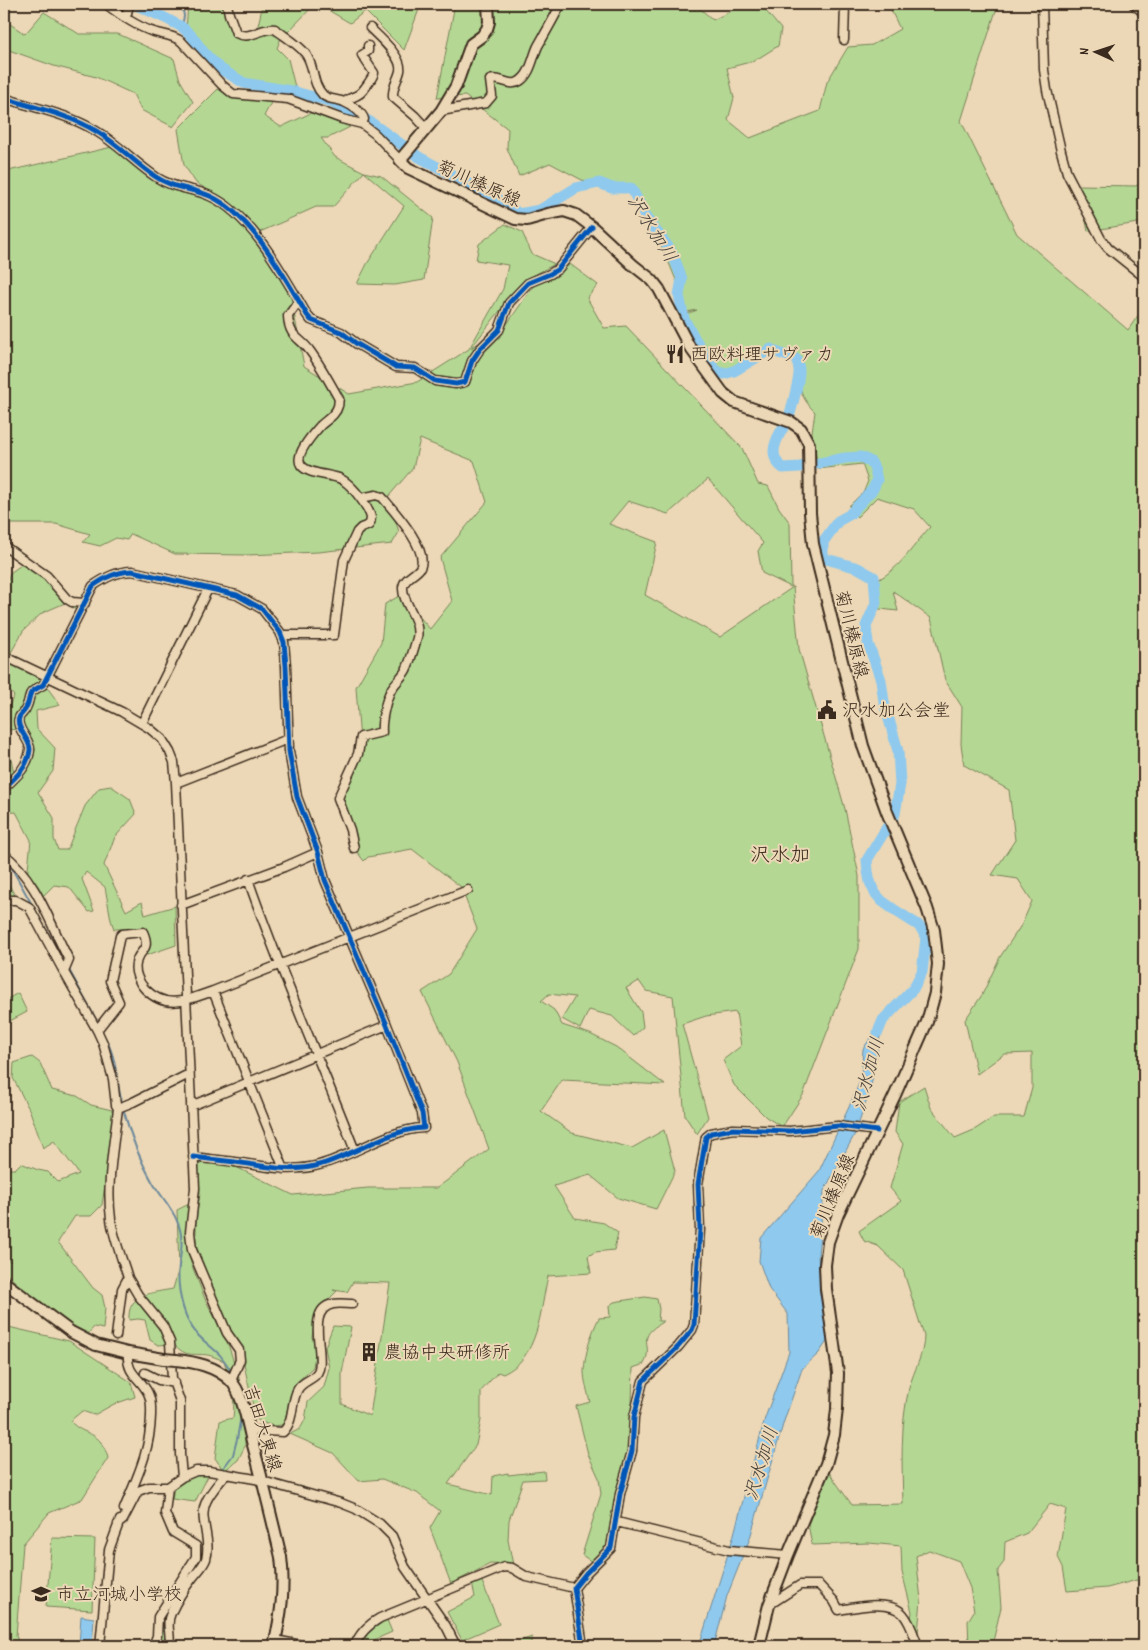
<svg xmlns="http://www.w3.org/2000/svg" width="1148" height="1650" font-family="Dekko,'Klee One',sans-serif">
  <rect width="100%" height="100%" fill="#ecd8b6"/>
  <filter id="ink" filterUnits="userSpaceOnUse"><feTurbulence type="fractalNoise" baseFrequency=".02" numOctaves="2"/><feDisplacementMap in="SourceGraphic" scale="10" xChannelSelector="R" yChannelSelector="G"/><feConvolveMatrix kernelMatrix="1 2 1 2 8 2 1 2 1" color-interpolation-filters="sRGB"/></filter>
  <g filter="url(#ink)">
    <path fill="#b4d893" stroke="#788158" d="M188,4H222L235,36L249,40L269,33L281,38L277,48L288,59L295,87C282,88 264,91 252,89C226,83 199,52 186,30Z
      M259,4H315L287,33L274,25L257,30L262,8Z
      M318,4H421L404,50L365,11L350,23Z
      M455,4H695L713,20L745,4H760L781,29L778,46L754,61L727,68L734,98L728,120L750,138L820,111L827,82L848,47L872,45L900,29L888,4H998L961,121L1017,234L1128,330L1144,307V1578L1107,1588L1067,1591L1063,1567L1058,1557L1066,1509L1050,1504L1027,1533L1005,1542L1004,1562L998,1570L1001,1607L992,1646H969L968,1621L974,1611L970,1588L959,1561L929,1550L916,1556L921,1600L918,1633L911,1619L912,1612L902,1572L901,1546L869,1543L812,1545L808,1524L828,1471L852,1505L903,1504C902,1465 900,1426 909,1388C914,1370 924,1354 924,1336L903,1270L878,1246L864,1241L859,1231L901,1201L890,1188L903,1144L895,1132L899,1102L924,1086L931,1108L955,1138L974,1130L994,1117H1024L1032,1088V1053L1004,1054L977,1074L965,1020L982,995L1000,957L1022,924L1032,901L1018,879L992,875L1015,840L1009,790L964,765L961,744L962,707L945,680L931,618L893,591L898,611L871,608L872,583C901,569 909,550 930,527L914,509L877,497L857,517L849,506L864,491L868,481L862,464L818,469L812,432L815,412C799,396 799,386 799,364L777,353L732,370H719L696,341L687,314L697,310L687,312C674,268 653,228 631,188L582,180L550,163L519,176L507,148L508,129L465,96L437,98Z
      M44,12L79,34H118L174,59L180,80L193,102L173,127L141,110L133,94L96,77L54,66L6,49L4,51V23L7,22L25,34Z
      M218,89L233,97L272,101L264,116L281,127L311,113L350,127L328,138H321L335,157L364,172L381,176L433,218L424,280L395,285L357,284L367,264L404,206L364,172L333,207H316L260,232L217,195L196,183L184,165L178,129Z
      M112,147L164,184L210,198L219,203L261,246L291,297L304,366L349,394L417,382L469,349L503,289L508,265L476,260L479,244L505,224L522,232L532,254L555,264L534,275L513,294L471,348L505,327L534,285L554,278L570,264L598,285L587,298L604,328L626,326L742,448L758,484L768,486L779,508L790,523L791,587L762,573L758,551L763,543L708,479L668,514L628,501L609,524L657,542L645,595L720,637L793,587L799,649L845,809L859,876V949L803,1095L782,1127L766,1117L734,1085L723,1060L741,1046L736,1012L706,1016L682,1024L708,1117L697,1134L685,1116L673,996L646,991L639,981L626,988L641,1012L643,1027L633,1036L612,1016L589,1010L580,1029L562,1019L575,997L549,994L541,1001L554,1010L562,1025L590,1034L616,1047L665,1085L562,1080L541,1111L572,1133L632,1148L664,1130L675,1171L656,1209L618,1198L590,1175L554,1186L575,1218L604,1223L618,1233L614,1250L595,1252L588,1256L591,1273L548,1276C540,1311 539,1358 503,1374L498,1372L481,1391V1420L476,1445L448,1484L492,1495L493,1476L508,1473V1475L544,1471L545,1479L523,1480L509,1520L508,1540L513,1565L490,1564L451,1584L430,1528L440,1511L417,1493L382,1479L359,1481L333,1453L290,1434L300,1429L305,1420L308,1402L324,1387L329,1368L325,1347L333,1326L351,1327L342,1373V1404L370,1416L390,1283L353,1282L347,1292L333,1290L337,1291L316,1312L312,1337L316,1348L313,1367L293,1386L284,1424C274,1428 265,1424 256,1419L241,1351L218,1305L196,1246V1221L200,1193L198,1165L204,1162L236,1167L293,1195L368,1188H437L489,1149L457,1062L422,992L449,974L477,929L461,887L412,849L368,857L364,861L354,848L338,798L360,742L356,687L381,643L385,604L401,595L430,629L452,601L440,558L487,502L474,461L420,439L413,468L388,497L399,532L392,544L318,552L247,555L175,554L131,534L127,540L116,538L100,546L83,542L90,534L56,524H4V172Z
      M1144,180V222L1088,231L1078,185L1136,186Z
      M21,565L33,568L63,600L78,607L76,610L65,603L42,613L23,631L8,658L41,679L60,705L36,711L37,729L55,748L53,771L38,792L54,818V839L58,850H67L85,806L99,788L111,786L130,799L136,814L115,837L104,865L126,911L142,902L145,915L175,906L176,945L147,955V929H114L111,920L105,887L86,872L82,879L94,911L89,912L69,887L54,885L40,899L27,879L31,840L16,812L4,813V772L11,758L14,774C29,755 30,750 17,729L8,730L4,715L14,696L4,684V589L6,587L10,573Z
      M4,876L17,899L4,901Z
      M18,993L27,1012L4,1024V1001Z
      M32,1057L40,1063L52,1090L77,1096L91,1105L116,1111L102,1205L91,1216H75L58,1242L93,1288L102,1295L105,1308L103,1329L94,1327L86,1336L36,1302L4,1271V1256L11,1262L4,1253V1169H15L21,1163L38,1170L48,1172L58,1182L79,1174L54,1141L43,1148L30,1111L13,1078L14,1063Z
      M189,1204L186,1233L191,1263L205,1299L227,1341L239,1378L245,1431V1446L238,1460L224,1471L215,1458L220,1421L233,1418C236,1398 230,1380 224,1361C219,1359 213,1356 208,1355C192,1353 186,1358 174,1344L158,1345L150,1340L145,1320L138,1319L129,1320C127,1293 153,1293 173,1289L179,1268L177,1210Z
      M645,1297L657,1299L659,1309L658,1321H664C633,1339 655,1343 644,1364L633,1368L631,1439L620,1483L611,1545L592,1562L582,1555L601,1494L599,1478L588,1454L576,1406L590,1402C588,1393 584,1381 584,1371C585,1354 591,1333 599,1318L610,1317L609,1306L614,1302Z
      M4,1326L69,1341L131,1382L135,1397L114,1404L94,1415L82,1411L70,1421C85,1438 100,1428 108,1458L82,1499L49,1513L23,1544L16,1636L20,1646H13L4,1625Z
      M196,1474H209L195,1502L172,1499L174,1488Z
      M52,1538L95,1539L92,1610L46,1607Z
      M191,1569L190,1577L166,1620L164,1646H152L165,1610Z
      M481,1579L499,1624L462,1640L447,1612L475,1597L472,1583Z
      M387,1620L392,1632L360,1646V1642L369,1627Z
      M532,1637L530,1646H494L505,1640L508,1645Z"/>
    <path fill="#8fc9ee" stroke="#6d899b" d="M883,1020L871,1086L856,1132L824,1191L818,1255L822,1302L828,1340L819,1353L802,1369L784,1421L750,1538L727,1596L714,1646H699L733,1538L765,1418L789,1352L788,1314L769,1289L759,1261L761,1238L819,1171L849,1107L861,1079L863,1049Z
      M81,1616L94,1618L92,1646H79Z"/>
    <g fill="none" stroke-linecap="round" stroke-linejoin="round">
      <path stroke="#6d899b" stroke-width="2" d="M182,4L184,16L182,27
        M4,861L10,865L65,964
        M68,968L99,1025
        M104,1036C117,1056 116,1081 122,1103
        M123,1108C130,1134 139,1159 153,1183C160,1195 172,1208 177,1221C183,1234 182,1246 180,1259C176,1278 180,1305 189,1322C196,1337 209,1344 220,1355C224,1360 228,1366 231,1371
        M221,1471L233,1455L237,1439L241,1416
        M203,1539C196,1504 198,1504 219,1475
        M187,1578L197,1566L204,1554
        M164,1646L166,1643L163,1619L169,1605"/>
      <path stroke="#8fc9ee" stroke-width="11" d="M134,4L165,18L182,27L191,35L205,54L219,68L244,83L291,91L329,101L370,122L419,157L501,201L519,214L540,210L576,188L599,183L612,188H631L641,206L644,215L670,249L677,265L682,279L679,295L684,319L695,339L715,370L724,374L734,371L771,349C778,354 787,355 796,359C797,362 799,366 799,370C800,377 791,412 788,419C783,429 774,440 774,452C774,458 778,465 783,468L800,467L845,458L861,457L871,462L875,470L877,480L873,489L849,515L838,521L823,542V558L858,568L874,577L876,603L866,626L868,643L881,680L884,702L898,751L900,784L895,814L867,860L868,871L870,882L875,893L882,901L896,911L918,925L923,931L926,938L922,972L913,989L883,1020L878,1032"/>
      <g stroke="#3b2a1e" stroke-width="11">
        <path id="minor" d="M106,4C120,15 134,25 151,31C162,35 171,34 181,41L222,85L233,94L288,99L342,119L362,124L375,134L400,160
          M227,4L229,14L236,33C250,41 261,27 275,29C284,36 298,44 305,53C315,65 311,83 323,95C328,100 338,99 344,102C351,105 362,112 364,119L362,124
          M1042,4L1044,70L1047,90L1061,151L1067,173L1101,239L1108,248L1144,277
          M1133,4L1144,13
          M126,18L129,4
          M370,28C379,37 403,57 400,71C398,80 392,87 393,97L415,116L427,129
          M844,40L845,4
          M4,98C35,108 68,114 96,131C118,144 135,163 156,177C174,189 192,188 210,196C252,215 284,276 307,315L311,320L341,332L357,344L396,367L415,368L435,381L456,384L465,382L472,361L480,349L499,330L509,303L528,283L550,274L558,269L592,227
          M345,102C351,96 354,98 359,94C363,92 373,77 374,73L362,55L368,51V46
          M441,111L486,103L492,96L490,80C500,76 510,88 520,81C531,74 533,56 538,46C546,32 554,18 561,4
          M4,546L47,576L67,599L72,602L85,603
          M281,635H334L344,560L357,532L361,528L369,525C373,518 370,514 367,508C360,497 352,485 341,479C331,474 308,475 301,465C294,455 313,434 320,426C326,420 336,415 338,406C339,404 338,401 339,399C330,383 321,366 310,351C300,337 289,338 288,316L299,301
          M4,656L122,712L149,728L162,739L170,752L174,762L176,783L195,1188L190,1232L192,1250L227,1333L239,1350L240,1360L231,1381
          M142,723L208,589
          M176,783L288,739
          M4,788C15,778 28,767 30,750C31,740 15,728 19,718C20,714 25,712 26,708C33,693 24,695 43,685L93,586C106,577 116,572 132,571L237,595L262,609L280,632L284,642L286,666L289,751L297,797L318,852L325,880L387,1025L422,1113L424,1128C389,1129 353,1156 319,1165C290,1173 264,1166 235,1162C222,1160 207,1159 193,1157
          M354,848L350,830L338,798L358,754L361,737L382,732C381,721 386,698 392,688C396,682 402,677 406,670C411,660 414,648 417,638C421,618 402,604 403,587C404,578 415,575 420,568C430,550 393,510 382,497L376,495L361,498
          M4,854C37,880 50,924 69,960L64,972
          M248,879C280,972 320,1060 355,1151
          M4,900H16L29,907L64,972L97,1030L103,1043L113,1079L116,1105L118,1108C114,1144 106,1183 111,1219C113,1237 123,1261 128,1278L122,1289L116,1336
          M181,905L284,867L318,852
          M213,991L284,1169
          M97,1030L119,1002L110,981L120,936L122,934L143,932C152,952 137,950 136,964C134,972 139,983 145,989C167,1011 187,1000 213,991L468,890
          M191,1106L387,1025
          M118,1108L133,1102L189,1074
          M128,1278L138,1295L163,1326L170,1342L172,1379L180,1401V1454L182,1477
          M145,1373L159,1380L174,1383
          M249,1430L283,1432C295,1420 290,1403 298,1389C303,1380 316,1380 319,1369C324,1352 306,1309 333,1304C339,1303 346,1304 352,1304
          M124,1509C137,1477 150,1452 151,1416C151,1408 152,1401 148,1393C140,1377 126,1374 128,1353
          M617,1522L729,1550L788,1555
          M118,1524L123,1520L138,1491L149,1487H168L182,1477L196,1471H209L255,1479L341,1503L356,1509L380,1524L392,1536L405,1567L446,1626L456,1646
          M769,1605L800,1585H819L834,1601L839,1610C856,1607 890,1599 903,1614C911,1623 914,1636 918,1646
          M275,1640L306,1646
          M100,1646L109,1550L120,1520
          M153,1646L157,1636L158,1617L196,1557V1546L173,1532L165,1513L168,1487
          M169,1646C172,1634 165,1625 171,1613C176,1602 183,1590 191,1580C196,1573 203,1567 206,1559C212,1540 198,1518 206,1502C210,1492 219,1483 226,1474
          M355,1646C359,1633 368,1625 380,1618L504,1567L512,1568L527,1577L574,1588
          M583,1646L574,1588L586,1573L611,1548L620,1494L632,1451L634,1417L643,1381L678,1347L692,1330L694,1325L700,1229L698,1184L706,1137L711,1133L733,1129L790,1131L838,1126L877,1131"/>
      </g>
      <g stroke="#3b2a1e" stroke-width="14">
        <path id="major" d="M488,4L489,22L487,29L482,36L471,44L456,86L441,111L400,160L408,168L515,219L527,220L548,214L564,211L576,215L592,227L633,265L652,280L659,289L689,346L723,393L734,402L791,422L801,429L809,444L810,513L813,544L863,746L887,812L927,908L934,930L938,964L935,993L927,1022L895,1095L838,1214L828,1242L825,1265L826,1289L838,1373L837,1409L834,1435L826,1464L788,1555L769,1605L759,1646
          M4,1282L71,1332L96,1345L128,1353L164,1359
          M176,1360C195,1362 215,1366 230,1380C243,1392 248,1427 253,1445C263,1482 272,1519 281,1557C285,1588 281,1616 274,1646"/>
      </g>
      <use href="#minor" stroke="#ecd8b6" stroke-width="8"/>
      <use href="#major" stroke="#ecd8b6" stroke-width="10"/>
      <path stroke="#3b2a1e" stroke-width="2" stroke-dasharray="8 4" stroke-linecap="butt" d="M4,1636L9,1646"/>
      <g stroke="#3b2a1e" stroke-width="14" stroke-linecap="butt">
        <path id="major-bridge" d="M164,1359L176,1360"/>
      </g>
      <use href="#major-bridge" stroke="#ecd8b6" stroke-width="10"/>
      <g stroke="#ecd8b6" stroke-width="8">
        <path id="cycleway" d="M4,98C35,108 68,114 96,131C118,144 135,163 156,177C174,189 192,188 210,196C252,215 284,276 307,315L311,320L341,332L357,344L396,367L415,368L435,381L456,384L465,382L472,361L480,349L499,330L509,303L528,283L550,274L558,269L592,227
          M4,788C15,778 28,767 30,750C31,740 15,728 19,718C20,714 25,712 26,708C33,693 24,695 43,685L93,586C106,577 116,572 132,571L237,595L262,609L280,632L284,642L286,666L289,751L297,797L318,852L325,880L387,1025L422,1113L424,1128C389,1129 353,1156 319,1165C290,1173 264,1166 235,1162C222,1160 207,1159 193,1157
          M583,1646L574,1588L586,1573L611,1548L620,1494L632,1451L634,1417L643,1381L678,1347L692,1330L694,1325L700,1229L698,1184L706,1137L711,1133L733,1129L790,1131L838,1126L877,1131"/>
      </g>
      <use href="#cycleway" stroke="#0057b8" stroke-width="5"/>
    </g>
  </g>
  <defs>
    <g id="restaurant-bare" transform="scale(1.5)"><path d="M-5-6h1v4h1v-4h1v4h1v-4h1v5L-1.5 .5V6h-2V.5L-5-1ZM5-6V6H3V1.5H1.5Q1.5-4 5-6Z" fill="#3b2a1e" stroke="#ecd8b6" stroke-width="2.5" paint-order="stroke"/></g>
    <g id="civic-bare" transform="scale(1.5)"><path d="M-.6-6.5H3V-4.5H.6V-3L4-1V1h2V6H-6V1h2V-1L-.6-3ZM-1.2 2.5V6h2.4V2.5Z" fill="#3b2a1e" stroke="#ecd8b6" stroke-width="2.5" paint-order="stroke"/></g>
    <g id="building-bare" transform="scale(1.5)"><path d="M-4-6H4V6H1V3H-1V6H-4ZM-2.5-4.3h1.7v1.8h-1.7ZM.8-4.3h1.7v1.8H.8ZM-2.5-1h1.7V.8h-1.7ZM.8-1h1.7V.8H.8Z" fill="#3b2a1e" stroke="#ecd8b6" stroke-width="2.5" paint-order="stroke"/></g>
    <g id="school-bare" transform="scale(1.5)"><path d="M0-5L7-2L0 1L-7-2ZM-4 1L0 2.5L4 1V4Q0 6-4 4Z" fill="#3b2a1e" stroke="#ecd8b6" stroke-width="2.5" paint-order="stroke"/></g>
  </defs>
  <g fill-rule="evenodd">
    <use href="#restaurant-bare" x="675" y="354"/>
    <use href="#civic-bare" x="827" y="710"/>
    <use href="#building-bare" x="369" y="1352"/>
    <use href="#school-bare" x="41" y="1594"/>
  </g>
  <g text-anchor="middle" stroke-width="4" stroke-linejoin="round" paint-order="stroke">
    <g font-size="18" fill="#3b2a1e" stroke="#ecd8b6">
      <text transform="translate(479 183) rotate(24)" y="6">菊川榛原線</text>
      <text transform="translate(852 634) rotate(76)" y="6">菊川榛原線</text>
      <text transform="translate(832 1196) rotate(-68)" y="6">菊川榛原線</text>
      <text transform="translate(263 1428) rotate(73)" y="6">吉田大東線</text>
    </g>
    <g font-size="18" fill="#3b2a1e" stroke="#ecd8b6" text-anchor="start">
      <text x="690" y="360">西欧料理サヴァカ</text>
      <text x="842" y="716">沢水加公会堂</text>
      <text x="384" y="1358">農協中央研修所</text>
      <text x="56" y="1600">市立河城小学校</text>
    </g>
    <g font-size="19" font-style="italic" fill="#48423d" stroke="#ecd8b6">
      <text transform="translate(653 228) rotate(58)" y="7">沢水加川</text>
      <text transform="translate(867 1074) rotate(-75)" y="7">沢水加川</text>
      <text transform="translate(760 1463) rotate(-73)" y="7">沢水加川</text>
    </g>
    <g font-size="20" fill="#3b2a1e" stroke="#ecd8b6">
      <text x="780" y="861">沢水加</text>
    </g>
  </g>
  <rect width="1148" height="1650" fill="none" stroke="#ecd8b6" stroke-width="20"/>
  <rect x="10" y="10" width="1128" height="1630" fill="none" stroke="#3b2a1e" stroke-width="2" filter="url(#ink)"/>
  <g transform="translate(1096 52) rotate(273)" stroke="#ecd8b6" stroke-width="4" paint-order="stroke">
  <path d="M0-4L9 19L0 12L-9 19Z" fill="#3b2a1e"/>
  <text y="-8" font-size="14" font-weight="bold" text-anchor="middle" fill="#3b2a1e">N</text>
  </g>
</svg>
